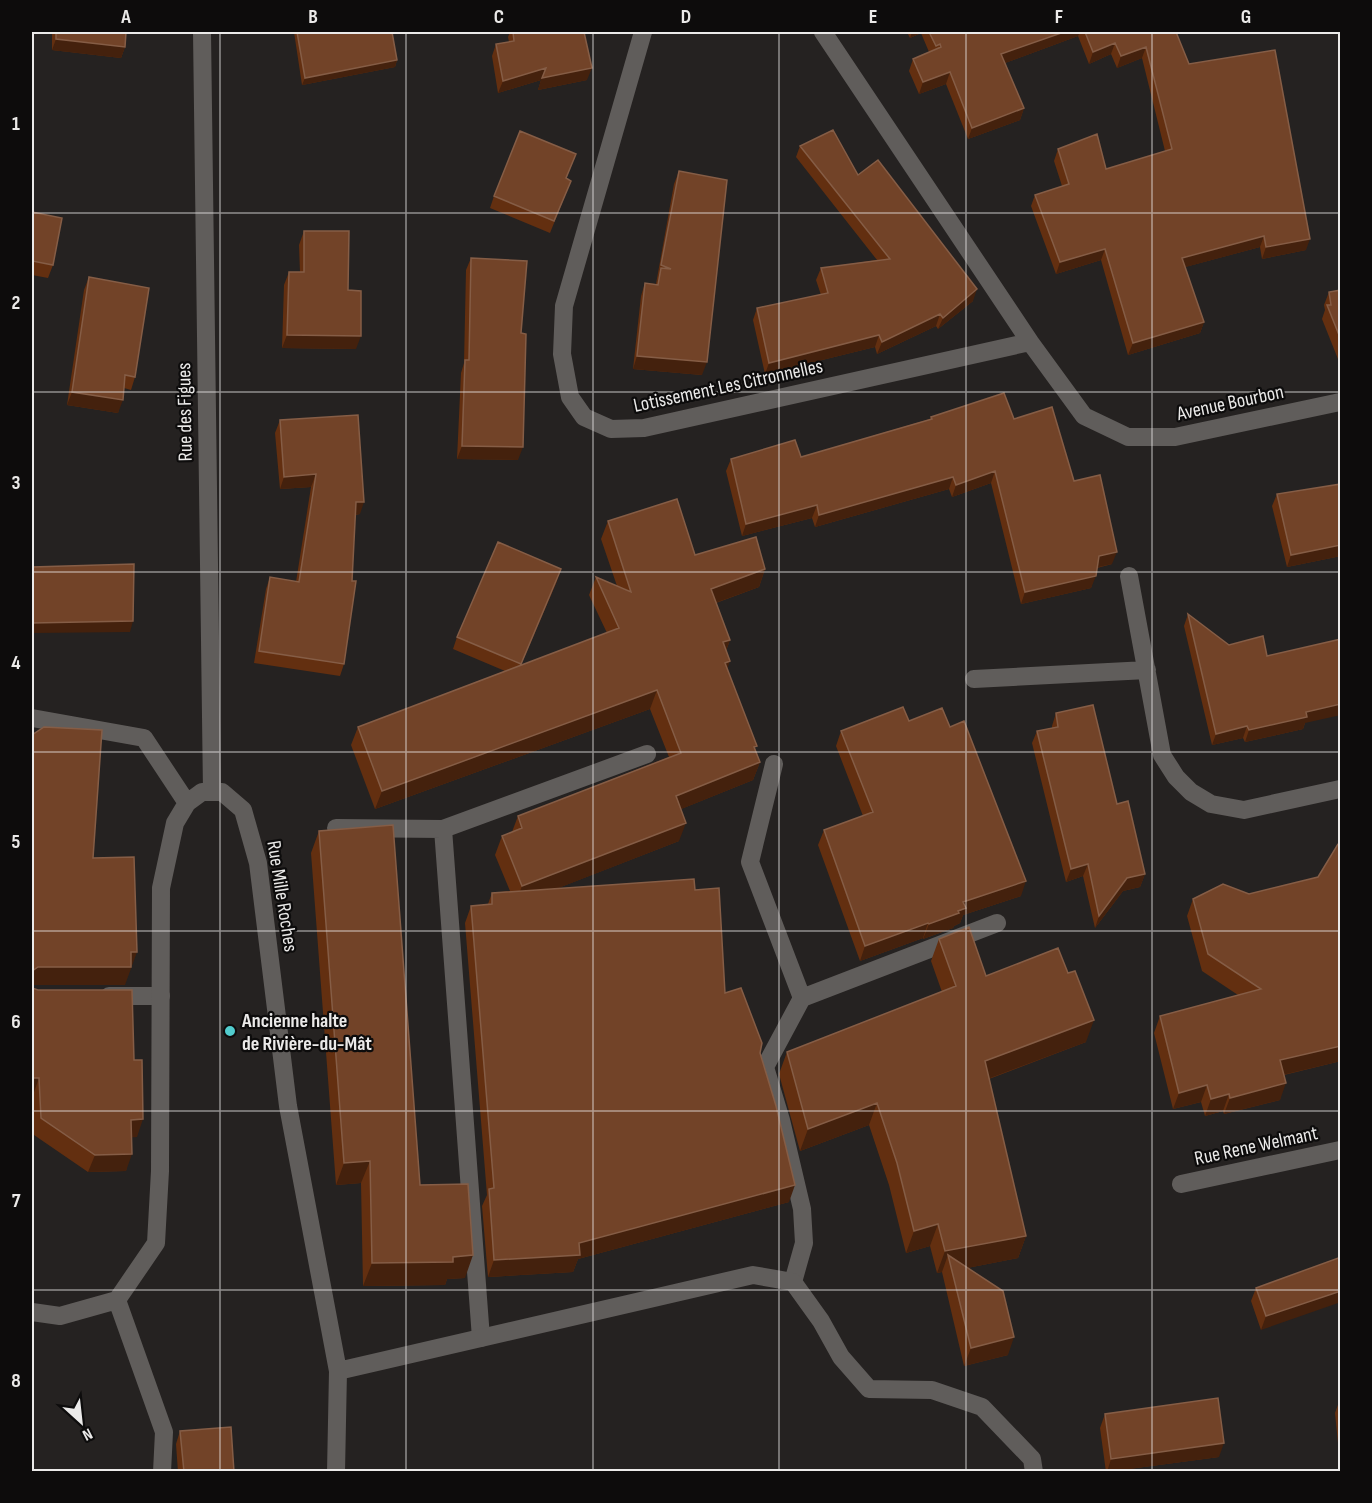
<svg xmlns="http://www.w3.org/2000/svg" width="1372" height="1503" font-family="'Sofia Sans Condensed',sans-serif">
  <rect width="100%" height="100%" fill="#252221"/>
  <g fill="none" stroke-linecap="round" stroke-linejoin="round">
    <path stroke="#605d5b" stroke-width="18" d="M1129,576L1162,755L1176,777L1191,792L1211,804L1244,810L1340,789
      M974,679L1147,670
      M774,764L750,862L802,998L765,1067L781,1120L802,1209L804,1243L793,1282
      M336,828L443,829L647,754
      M443,829L481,1338
      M109,996H161
      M802,998L997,923"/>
    <path stroke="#605d5b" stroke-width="18" d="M202,32L212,792
      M643,32L564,306L562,354L570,397L584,417L611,429L644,428L1030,342
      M823,32L1030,342L1084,416L1128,437H1175L1340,402
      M32,718L144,738L187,803
      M1181,1184L1340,1150
      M117,1300L164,1432L162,1472
      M32,1312L60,1316L117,1300L156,1243L160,1171L161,888L175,823L187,803L202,792H222L243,810L258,863L288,1106L338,1371L336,1472
      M338,1371L753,1275L793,1282L821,1321L841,1357L869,1389L932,1390L982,1407L1032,1459L1034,1472"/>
  </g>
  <path fill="#632f10" d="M52,32H126L125,47L121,58L52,50Z
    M294,32H392L397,60L395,67L302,85Z
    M510,32H584L587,80L538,90L541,80L498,93L492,56L496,44L509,42L508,37Z
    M907,32H1176L1189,64L1306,250L1262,259L1260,247L1185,267L1204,322L1200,333L1128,355L1101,260L1056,274L1031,206L1035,195L1062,186L1054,161L1058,149L1106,169L1165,151L1142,58L1117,68L1111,54L1089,64L1078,36L1005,63L1024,108L1020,120L968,139L946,84L919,94L909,71L913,59L929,52L921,33L910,38Z
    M800,146L858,175L973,301L938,329L936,326L877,354L875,347L765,374L753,320L757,308L821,295L816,280L821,268L877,260L796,157Z
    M576,154L566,179L571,181L550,233L490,208L494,196Z
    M679,171L702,375L633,369L641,296L645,283L656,284L674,184Z
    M32,212L53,265L48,278L32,275Z
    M304,231L348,290L356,349L282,348L284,285L289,272H300L299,245Z
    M471,258L521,333L518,460L457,459L461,373L464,363L466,270Z
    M89,277L135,377L131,390L124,388L118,413L67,405L84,290Z
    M1341,290V358L1338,359L1322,319L1325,310L1324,305L1329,292Z
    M931,417L1014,419L1074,481L1112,564L1097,568L1091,588L1021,604L991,483L952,497L949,489L815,527L812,518L742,536L726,471L731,459L801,457L930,419Z
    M280,420L360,514L355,515L344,664L340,676L254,663L266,589L270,577L296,582L311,487L280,489L275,433Z
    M1341,484V556L1287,567L1272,506L1277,494Z
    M608,521L695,555L765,569L759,587L716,603L730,640L726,651L727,669L760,762L753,780L681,809L679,841L558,888L695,890L725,993L760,1053L789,1202L578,1259L573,1272L488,1277L482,1206L487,1195L465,923L471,906L488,904L492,893L510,891L495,855L502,836L512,832L518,816L669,757L650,709L375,809L351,745L358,727L505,671L453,649L457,637L557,581L521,665L607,633L589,595L596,577L617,586L601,539Z
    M1188,614L1229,645L1267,656L1305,723L1303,729L1245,742L1243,738L1212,745L1184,626Z
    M1056,713L1117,804L1145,874L1140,887L1123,891L1095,928L1083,876L1066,882L1032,743L1037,731L1052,728V726Z
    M909,721L1021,896L963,915L960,923L954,926L953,928L923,939V938L860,961L818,845L824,830L863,816L836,746L841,731Z
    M319,831L420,1185L465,1278L447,1279L445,1285L363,1286L361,1183L336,1185L311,853Z
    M1341,843V1061L1284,1075L1280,1100L1224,1114L1223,1111L1205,1116L1201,1102L1173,1109L1154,1033L1160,1016L1238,995L1202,971L1187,916L1193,899L1249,894L1318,877Z
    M939,939L986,976L1086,1042L989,1079L1026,1236L1018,1258L967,1268L1008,1355L964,1366L942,1272L937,1273L930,1246L906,1253L889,1185L869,1125L800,1151L779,1074L787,1052L942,992L931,961Z
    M32,988L134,1060L137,1137H132L126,1171L88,1172L34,1135Z
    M1341,1257L1261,1330L1251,1301L1256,1288Z
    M1339,1402H1341V1457L1338,1443L1335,1413Z
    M1105,1414L1219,1457L1106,1472L1100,1428Z
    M180,1431L234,1472H178L176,1444Z"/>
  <path fill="#44210d" d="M912,32H922L921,33L910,38Z
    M1064,32H1080L1078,36L997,66L1001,54Z
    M56,39L125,47L121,58L52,50Z
    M1115,43L1111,54L1089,64L1093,52Z
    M1146,47L1142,58L1117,68L1121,56Z
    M397,60L395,67L302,85L305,78Z
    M546,68H592L587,80L538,90L541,80L498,93L503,81Z
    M950,72L946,84L919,94L923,82Z
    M1024,108L1020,120L968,139L972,128Z
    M1264,236L1260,247L1178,269L1182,258Z
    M1310,239L1306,250L1262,259L1266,247Z
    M1105,249L1101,260L1056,274L1060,262Z
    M977,289L973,301L938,329L943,318Z
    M940,314L936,326L877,354L882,342Z
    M1204,322L1200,333L1128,355L1133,343Z
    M287,335L361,336L356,349L282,348Z
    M879,335L875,347L765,374L769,363Z
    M637,356L707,362L702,375L633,369Z
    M72,392L123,400L118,413L67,405Z
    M462,446L523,447L518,460L457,459Z
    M995,471L991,483L952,497L956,485Z
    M316,474L311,487L280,489L284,477Z
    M953,477L949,489L815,527L819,515Z
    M356,502H364L360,514L351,515Z
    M817,505L812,518L742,536L746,524Z
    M1341,545V556L1287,567L1291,555Z
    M1117,552L1112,564L1094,568L1099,556Z
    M561,569L557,581L516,676L521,664Z
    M765,569L759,587L704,607L711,589Z
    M1096,576L1091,588L1021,604L1025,592Z
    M133,621L130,632L32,633V623Z
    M730,640L723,658V642Z
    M730,661L724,679L725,663Z
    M657,690L650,709L375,809L382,791Z
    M1341,704V715L1305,723L1303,729L1245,742L1249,730L1306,712Z
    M1247,726L1243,738L1212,745L1216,734Z
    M760,762L753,780L669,814L676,796Z
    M686,823L679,841L515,905L522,886Z
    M1088,864L1083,876L1066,882L1071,869Z
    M1145,874L1140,887L1123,891L1095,928L1099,916L1127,878Z
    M1026,881L1021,896L963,915L960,923L954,926L953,928L923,939L929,924L963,902Z
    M928,923L923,938L860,961L865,946Z
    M131,952H137L125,985H32V971L38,967Z
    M1094,1020L1086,1042L977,1083L985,1061Z
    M1341,1046V1061L1274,1077L1280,1060Z
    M32,1078H39L33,1095H32Z
    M1286,1083L1280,1100L1224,1114L1230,1098Z
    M1207,1085L1201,1102L1173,1109L1179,1093Z
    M1229,1094L1223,1111L1205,1116L1211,1099Z
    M877,1103L869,1125L800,1151L808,1129Z
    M143,1119L137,1137L125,1138L131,1120Z
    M132,1154L126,1171L88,1172L95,1155Z
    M370,1161L361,1183L336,1185L344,1163Z
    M795,1185L789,1202L578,1259L573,1272L488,1277L494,1260L579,1243Z
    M938,1224L930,1246L906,1253L914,1231Z
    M1026,1236L1018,1258L952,1271L948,1255L942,1272L937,1273L945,1251Z
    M473,1255L465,1278L447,1279L445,1285L363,1286L372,1263Z
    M1341,1291V1302L1261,1330L1266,1316Z
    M1014,1337L1008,1355L964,1366L971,1348Z
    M1224,1443L1219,1457L1107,1472L1111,1459Z"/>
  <path fill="#724328" stroke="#855d46" stroke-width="1.5" d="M56,32H126L125,47L56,39Z
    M297,32H392L397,60L305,78Z
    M513,32H584L592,68L542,78L546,68L503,81L496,44L514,41Z
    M929,32H1064L1001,54L1024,108L972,128L950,72L923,82L913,59L941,47L940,44L936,46Z
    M1085,32H1176L1189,64L1275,50L1310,239L1266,247L1264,236L1182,258L1204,322L1133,343L1105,249L1060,262L1035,195L1069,184L1058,149L1097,134L1106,169L1172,149L1146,47L1121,56L1115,43L1093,52Z
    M833,130L858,175L878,160L977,289L943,318L940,314L882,342L879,335L769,363L757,308L828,293L821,268L890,259L800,146Z
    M520,131L576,154L566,178L571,181L554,221L494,196Z
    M679,171L727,180L707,362L637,356L645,283L658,285L661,268L671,269L661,265Z
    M32,212L62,218L53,265L32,261Z
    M304,231H349L348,290L361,291V336L287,335L289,272H304Z
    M471,258L527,261L521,333L526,334L523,447L462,446L465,360H469Z
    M89,277L149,288L135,377L125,375L123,400L72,392Z
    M1341,290V340L1327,305H1331L1329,292Z
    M1004,393L1014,419L1052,407L1074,481L1100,475L1117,552L1099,556L1096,576L1025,592L995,471L956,485L953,477L819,515L817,505L746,524L731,459L795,440L801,457L932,419L931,417Z
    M358,415L364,502H356L352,581H356L344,664L259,651L270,577L299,582L316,474L284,477L280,420Z
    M1341,484V545L1291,555L1277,494Z
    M677,499L695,555L756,537L765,569L711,589L730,640L723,642L730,661L725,663L757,746L754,747L760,762L676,796L686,823L522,886L502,836L522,828L518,816L681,753L657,690L382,791L358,727L619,628L596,577L631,592L608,521Z
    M498,542L561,569L521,664L457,637Z
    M134,564L133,621L32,623V567Z
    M1188,614L1229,645L1263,636L1267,656L1341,639V704L1306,712L1307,717L1249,730L1247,726L1216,734Z
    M1093,705L1117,804L1128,801L1145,874L1127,878L1099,916L1088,864L1071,869L1037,731L1058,727L1056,713Z
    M903,707L909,721L942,708L950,727L964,721L1026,881L963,902L966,908L958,911L959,913L929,924L928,923L865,946L824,830L873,812L841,731Z
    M44,727L102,730L93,858L134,857L137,952H131V967H38L32,971V735Z
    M393,825L420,1185L468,1184L473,1255L453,1257V1262L372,1263L370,1161L344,1163L319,831Z
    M1341,843V1046L1280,1060L1286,1083L1230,1098L1229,1094L1211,1099L1207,1085L1179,1093L1160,1016L1261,989L1208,954L1193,899L1223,884L1249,894L1318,877L1338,844Z
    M694,879L695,890L719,888L725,993L741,988L762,1043L760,1053L776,1106L795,1185L579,1243L580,1255L494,1260L489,1189L494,1188L471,906L492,904V893Z
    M969,927L986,976L1058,948L1068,973L1075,971L1094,1020L985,1061L1026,1236L945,1251L938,1224L914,1231L897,1163L877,1103L808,1129L787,1052L956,986L939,939Z
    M32,987V988L38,990H132L134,1060H142L143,1119L131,1120L132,1154L95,1155L41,1118L39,1078H32Z
    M948,1255L1003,1291L1014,1337L971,1348Z
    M1341,1257V1291L1266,1316L1256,1288Z
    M1218,1398L1224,1443L1111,1459L1105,1414Z
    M1339,1402H1341V1421Z
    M231,1427L234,1472H184L180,1431Z"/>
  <path fill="none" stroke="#ebeae9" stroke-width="1.5" stroke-opacity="0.55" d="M220,32V1472M406,32V1472M593,32V1472M779,32V1472M966,32V1472M1152,32V1472M32,213H1340M32,392H1340M32,572H1340M32,752H1340M32,931H1340M32,1111H1340M32,1290H1340"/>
  <circle fill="#52cdce" stroke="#0d0c0c" stroke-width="2" cx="230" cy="1031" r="6"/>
  <g text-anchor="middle" stroke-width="4.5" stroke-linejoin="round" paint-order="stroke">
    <g font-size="20" fill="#ebeae9" stroke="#0d0c0c">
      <text transform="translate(728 385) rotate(-12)" y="7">Lotissement Les Citronnelles</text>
      <text transform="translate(1230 402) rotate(-12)" y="7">Avenue Bourbon</text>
      <text transform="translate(184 412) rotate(-91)" y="7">Rue des Figues</text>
      <text transform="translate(283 896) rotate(81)" y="7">Rue Mille Roches</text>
      <text transform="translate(1256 1145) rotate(-12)" y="7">Rue Rene Welmant</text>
    </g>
    <g font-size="20" font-weight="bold" fill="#ebeae9" stroke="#0d0c0c" text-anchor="start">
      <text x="242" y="1027">Ancienne halte<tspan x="242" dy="23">de Rivière-du-Mât</tspan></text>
    </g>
  </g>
  <rect width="1372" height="1503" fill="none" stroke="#0d0c0c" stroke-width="66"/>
  <g transform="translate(81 1422) rotate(153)" stroke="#0d0c0c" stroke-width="4.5" paint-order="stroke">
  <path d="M0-4.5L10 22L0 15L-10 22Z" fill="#ebeae9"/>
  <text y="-9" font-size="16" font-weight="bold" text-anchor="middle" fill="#ebeae9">N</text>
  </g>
  <rect x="33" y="33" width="1306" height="1437" fill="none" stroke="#ebeae9" stroke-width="2"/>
  <g font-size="20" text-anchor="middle" font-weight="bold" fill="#ebeae9">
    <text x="126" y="23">A</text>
    <text x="313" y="23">B</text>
    <text x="499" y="23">C</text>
    <text x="686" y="23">D</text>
    <text x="873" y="23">E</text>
    <text x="1059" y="23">F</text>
    <text x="1246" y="23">G</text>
    <text x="16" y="130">1</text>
    <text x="16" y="309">2</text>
    <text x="16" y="489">3</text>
    <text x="16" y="669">4</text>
    <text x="16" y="848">5</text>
    <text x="16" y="1028">6</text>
    <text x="16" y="1207">7</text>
    <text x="16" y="1387">8</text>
  </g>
</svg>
